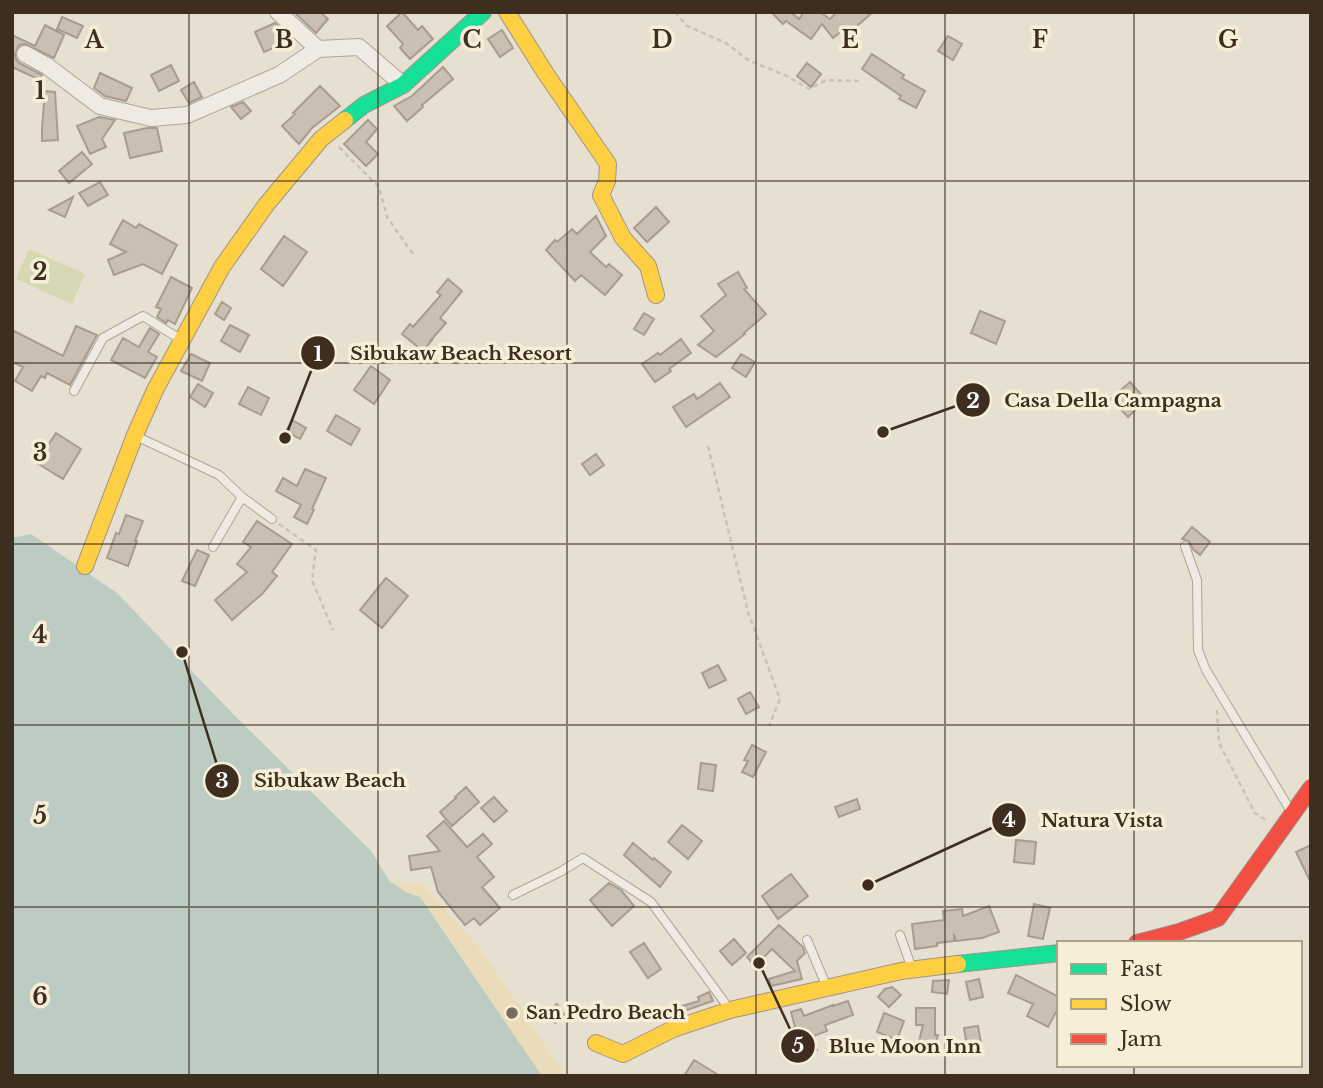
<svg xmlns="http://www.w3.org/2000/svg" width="1323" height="1088" font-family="'Libre Baskerville',serif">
  <rect width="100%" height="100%" fill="#e7e0d1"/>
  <path fill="#d6d7b3" d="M29,249L85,274L72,304L16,279Z"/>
  <path fill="#eadcb9" d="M390,882L423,884L482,951L566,1076H542L420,897L408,893Z"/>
  <path fill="#bcccc2" d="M31,534L117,593L233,714L371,851L390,882L408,893L420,897L542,1076H12V538Z"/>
  <path fill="#cbbfb2" stroke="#a89c90" stroke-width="2" d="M294,12H320L328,19L316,33Z
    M402,12L418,30L422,26L433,39L410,59L400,48L403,44L387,26Z
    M771,12H795L793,14L799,19L804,12H820L830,19L837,12H873L849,33L845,28L833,38L822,24L811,39L786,21L783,24Z
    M62,17L83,26L77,38L57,29Z
    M275,23L288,35L290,41L264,52L255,32Z
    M45,25L64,35L54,58L25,44L19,45L15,54L16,59L19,63L42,75L40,80L12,67V35L35,46Z
    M502,30L513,48L500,57L488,39Z
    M948,36L962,44L953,60L938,51Z
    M872,54L904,75L902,78L925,91L916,108L899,99L901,96L862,69Z
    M807,63L821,74L811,87L797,76Z
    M171,65L179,81L159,91L151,75Z
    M443,67L453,79L422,105L423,107L407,121L394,106L412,96Z
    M100,73L132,88L126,101L105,96L94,88Z
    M194,82L202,97L189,103L181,90Z
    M320,86L340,106L312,128L299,144L282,126L295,114L293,113Z
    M45,91L55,92L58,140L42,141V128Z
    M243,102L251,111L241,119L231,107Z
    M99,117L115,120L102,139L106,147L90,154L77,126Z
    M368,120L377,129L366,142L378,154L366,166L344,144Z
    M147,128H157L162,151L130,158L124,133Z
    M82,152L92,164L69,183L59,171Z
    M100,182L108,195L88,206L79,193Z
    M73,197L65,217L49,210Z
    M656,207L669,222L647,242L634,228Z
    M596,216L606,236L590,252L606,267L609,264L622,275L605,295L581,275L575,281L546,250L555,240L557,242L572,229L577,234Z
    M123,220L136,228L139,224L177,245L162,274L143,264L114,275L108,260L126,252L110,244Z
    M284,236L307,252L283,286L261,269Z
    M738,272L747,288L744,289L766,314L744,333L745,334L716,357L698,345L714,331L701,316L726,295L718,284Z
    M171,277L192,288L175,324L168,320L166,323L157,317L161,309L156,307Z
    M448,279L462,291L440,318L446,323L431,340H432L423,351L402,334L410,324L413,327L441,295L437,292Z
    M222,302L231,308L224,320L215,314Z
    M980,311L1005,321L996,344L971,333Z
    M644,313L654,319L644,335L634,329Z
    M230,325L249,335L240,352L221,341Z
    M76,326L97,335L70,385L47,373L45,378L41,376L32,391L15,381L23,367L12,362V330L63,356Z
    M150,328L159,334L148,352L157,357L145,378L111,360L123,338L139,347Z
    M681,339L691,353L669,369L671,371L655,382L642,364L658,353L660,355Z
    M191,354L210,363L202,381L181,371Z
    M741,354L755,362L746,377L732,368Z
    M371,366L390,380L374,404L354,390Z
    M1130,382L1146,400L1128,417L1111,399Z
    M720,383L730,397L686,427L673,407L694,394L697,399Z
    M198,384L213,393L205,407L190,397Z
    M248,387L269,398L261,415L239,404Z
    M336,415L360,429L351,445L327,431Z
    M292,420L306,428L300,439L286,431Z
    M56,433L81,449L63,479L37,463Z
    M596,454L604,465L590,475L582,464Z
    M305,469L326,478L312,509L314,510L307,524L294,517L301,505L276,491L283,478L297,486Z
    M126,515L143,521L135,541H137L128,566L107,558L116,533L119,534Z
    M257,521L292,544L272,572L277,576L262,594L232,620L215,600L247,572L237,564L251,547L243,542Z
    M1192,527L1210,542L1200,555L1193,549L1189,541L1182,539Z
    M197,550L209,555L195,586L182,581Z
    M386,578L408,596L382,628L360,610Z
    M718,665L726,680L709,688L702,673Z
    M750,692L759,707L746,714L738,699Z
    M752,745L766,752L753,777L742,772L748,761L744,760Z
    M701,763L716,765L713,791L698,789Z
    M466,787L479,802L452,826L440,812L456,798L455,797Z
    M494,797L507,811L494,822L481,808Z
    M857,799L860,809L839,817L835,807Z
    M444,821L467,847L483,834L492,844L477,857L494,877L482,887L500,908L480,925L474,918L465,925L438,892L431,867L411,870L409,856L440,851L427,836Z
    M682,825L702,841L688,859L668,842Z
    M1016,840L1036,842L1034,864L1014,862Z
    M633,843L653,860L654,858L671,872L660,887L624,855Z
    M1311,845V883L1296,852Z
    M791,874L808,896L778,919L762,896Z
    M609,883L621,890L634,906L612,926L590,900Z
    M1034,904L1050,908L1043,939L1028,936Z
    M989,906L999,932L982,938L956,941L954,934V941L937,943V946L915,949L912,924L944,920L943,911L962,909L963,916Z
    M779,925L803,947L805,953L797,961L802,979L771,986L769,979L795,971L772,949L755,966L747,957Z
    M734,939L746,953L732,965L720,951Z
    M644,943L661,969L648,978L630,952Z
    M1016,975L1059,997V1013L1056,1012L1048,1027L1027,1016L1033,1004L1008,993Z
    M979,979L983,997L970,1000L966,982Z
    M949,980L947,994L932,992L933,981Z
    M892,987L901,995L889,1007L878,997L885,989Z
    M709,992L713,1001L684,1011L682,1006L699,1001L698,997Z
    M848,1001L853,1015L825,1025L827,1031L811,1037L817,1050L801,1056L791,1029L795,1027L791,1012L801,1009L804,1016L833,1005V1006Z
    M557,1004L565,1016L555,1023L546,1012Z
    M916,1008H935V1035H938L934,1049L918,1045L923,1025H916Z
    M884,1013L904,1021L897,1040L877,1032Z
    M978,1026L981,1043L967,1046L964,1028Z
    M694,1060L720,1076H684Z"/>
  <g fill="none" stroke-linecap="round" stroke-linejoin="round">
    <g stroke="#ada599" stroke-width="10">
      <path id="lane" d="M74,391L103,338L143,316L180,339
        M138,437L219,475L242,497L272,519
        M1185,546L1197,580L1198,650L1206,670L1292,813
        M213,547L242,497
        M513,895L560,872L583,858L651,902L728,1007
        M900,935L911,966
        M807,940L826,985"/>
    </g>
    <g stroke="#ada599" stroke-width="18">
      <path id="street" d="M278,12L318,49L359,47L403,85
        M25,54L47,66L100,106L151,118L187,115L279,75L318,49"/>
    </g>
    <g stroke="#9c958a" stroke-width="18">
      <path id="fast" d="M345,120L364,105L403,85L483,12
        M958,964L1059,953"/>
    </g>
    <g stroke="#9c958a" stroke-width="18">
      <path id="slow" d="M507,12L546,74L608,164L607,181L601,195L623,238L648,266L656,295
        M85,566L135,435L155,390L222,267L266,205L321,139L345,120
        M596,1043L623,1054L673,1029L730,1010L901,971L958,964"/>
    </g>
    <g stroke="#9c958a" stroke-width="18">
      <path id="jam" d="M1137,943L1179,932L1218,918L1311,788"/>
    </g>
    <path stroke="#c8c2b9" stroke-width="2.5" stroke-dasharray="5 3.5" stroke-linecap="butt" d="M675,12L687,26L726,43L748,60L787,76L809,89L826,80L859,81
      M339,147L379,187L387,217L413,254
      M708,446L748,612L780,699L769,726
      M279,524L316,550L312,580L333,630
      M1217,710L1219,743L1255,813L1267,821"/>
    <use href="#lane" stroke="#efebe3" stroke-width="8"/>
    <use href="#street" stroke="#efebe3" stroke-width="16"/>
    <use href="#fast" stroke="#16e098" stroke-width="16"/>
    <use href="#slow" stroke="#ffcf43" stroke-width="16"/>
    <use href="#jam" stroke="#f24e42" stroke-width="16"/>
  </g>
  <path fill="none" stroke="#3d2e20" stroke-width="2" stroke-opacity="0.55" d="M189,12V1076M378,12V1076M567,12V1076M756,12V1076M945,12V1076M1134,12V943M12,181H1311M12,363H1311M12,544H1311M12,725H1311M12,907H1311M1134,1065V1076"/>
  <circle fill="#786c5e" stroke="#f7eed8" stroke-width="2.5" cx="512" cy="1013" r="7"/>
  <g text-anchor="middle" stroke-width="7" stroke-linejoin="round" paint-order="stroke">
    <g font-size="18" font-weight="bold" fill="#3d2e20" stroke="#f7eed8" text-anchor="start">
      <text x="526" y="1019">San Pedro Beach</text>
    </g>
  </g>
  <g font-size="23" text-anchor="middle" font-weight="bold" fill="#3d2e20" stroke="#f7eed8" stroke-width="7" stroke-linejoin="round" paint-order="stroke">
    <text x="94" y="48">A</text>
    <text x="284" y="48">B</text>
    <text x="472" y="48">C</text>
    <text x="662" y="48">D</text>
    <text x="850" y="48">E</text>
    <text x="1040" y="48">F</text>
    <text x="1228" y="48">G</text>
    <text x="40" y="99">1</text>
    <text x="40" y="280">2</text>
    <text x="40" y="461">3</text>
    <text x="40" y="643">4</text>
    <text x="40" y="824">5</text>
    <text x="40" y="1005">6</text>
  </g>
  <path fill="none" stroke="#3d2e20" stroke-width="2.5" d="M285 438L318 353M883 432L973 400M182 652L222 781M868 885L1009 820M759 963L798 1046"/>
  <g fill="#3d2e20" stroke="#f7eed8" stroke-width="2.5">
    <circle cx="285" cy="438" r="7"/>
    <circle cx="883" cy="432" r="7"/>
    <circle cx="182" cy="652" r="7"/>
    <circle cx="868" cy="885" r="7"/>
    <circle cx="759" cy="963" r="7"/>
    <circle cx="318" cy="353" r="18"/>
    <circle cx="973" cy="400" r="18"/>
    <circle cx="222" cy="781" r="18"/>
    <circle cx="1009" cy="820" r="18"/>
    <circle cx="798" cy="1046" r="18"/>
  </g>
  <g font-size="21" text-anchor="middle" font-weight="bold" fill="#fff">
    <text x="318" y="361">1</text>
    <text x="973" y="408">2</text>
    <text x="222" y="788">3</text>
    <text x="1009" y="827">4</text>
    <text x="798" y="1053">5</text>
  </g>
  <g font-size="19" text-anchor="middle" font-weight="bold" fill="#3d2e20" stroke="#f7eed8" stroke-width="7" stroke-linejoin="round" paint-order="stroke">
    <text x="461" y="360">Sibukaw Beach Resort</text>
    <text x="1113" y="407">Casa Della Campagna</text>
    <text x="330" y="787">Sibukaw Beach</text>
    <text x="1102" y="827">Natura Vista</text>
    <text x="905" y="1053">Blue Moon Inn</text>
  </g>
  <rect width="1323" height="1088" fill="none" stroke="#3d2e20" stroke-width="28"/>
  <rect x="1057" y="941" width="245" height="126" fill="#f7eed8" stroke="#ada18e" stroke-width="2"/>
  <rect x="1071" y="964" width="35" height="10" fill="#16e098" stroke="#ada18e" stroke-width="2"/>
  <text x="1120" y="976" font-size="21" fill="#3d2e20">Fast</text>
  <rect x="1071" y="999" width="35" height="10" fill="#ffcf43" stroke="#ada18e" stroke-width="2"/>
  <text x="1120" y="1011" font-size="21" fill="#3d2e20">Slow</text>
  <rect x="1071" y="1034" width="35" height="10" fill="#f24e42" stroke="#ada18e" stroke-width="2"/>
  <text x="1120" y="1046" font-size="21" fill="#3d2e20">Jam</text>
</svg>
